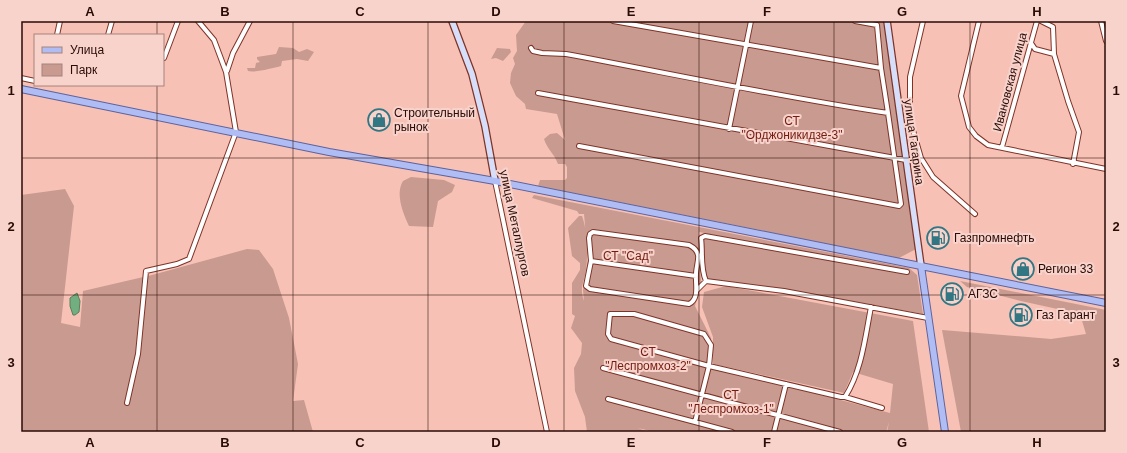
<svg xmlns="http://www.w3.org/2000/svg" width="1127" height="453" font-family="Helvetica,sans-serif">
  <rect width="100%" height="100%" fill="#f7c1b6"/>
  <path fill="#c99a90" d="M526,21H885L916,249L899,258L538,186L540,180H565L567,178V167L565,164H558C554,153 547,149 544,139L550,134L557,133L565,140L557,114L526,109L525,104L516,96L510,83L511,73L515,64L513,58L517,51L516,35Z
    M279,47L293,48L299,52L307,49L314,52L308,61L297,59L282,61L281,66C273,68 255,73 248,71L247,68H255L256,63L260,62L257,59V57L276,54Z
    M497,48L510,49L511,52L503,61L496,58L491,59Z
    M411,177L444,180L455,185L452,192L438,201L433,227L409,226C403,213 395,194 403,181Z
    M65,189L74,206L61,323L80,327L83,291L152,275L247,249L259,250L273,269L289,318L298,364L293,401L304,400L313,432H21V195Z
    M534,195L909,268L917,275L923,314L785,289L708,279C701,269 705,252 703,239L706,238L854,263L699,232L701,283L695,306L711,338L712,350L708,365L890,413L893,384L853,372L844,393L713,364V337L702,307L704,292L726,286L913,321L929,432H887L889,422L886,432H654L638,428L648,432H587L585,417L575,391L574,368L581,354L582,343L571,328L575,316L572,314V283L580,270V263L572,256L568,228L579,216H582C588,233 588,253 586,270C584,285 579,286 584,301L583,290L588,259L584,214H579L577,211L532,198Z
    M960,281L1106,310V432H961L942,330L1051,339L1086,334L1080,314L1021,301L967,287Z"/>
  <path fill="#71af81" stroke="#5c7e5c" d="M77,293L80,301L79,312L75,315H73L70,306V298Z"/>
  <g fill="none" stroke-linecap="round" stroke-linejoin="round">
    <g stroke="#7e3327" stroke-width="6">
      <path id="street" d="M613,21L881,68L888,113
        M855,21L877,25L881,68
        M923,21L910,77V120L921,158L933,177L975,214
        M979,21L961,96L969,127L976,136L988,145L1106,169
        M1041,21L1053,27L1054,54L1068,101L1079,132L1073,164
        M1101,21L1106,41
        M57,35L60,21
        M108,35L112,21
        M1031,43L1035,49L1054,54
        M531,48L533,51L542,53L566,54C673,74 780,97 888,113L901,204L899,206L579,146
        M164,58L178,21
        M227,71L233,53L250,21
        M21,78L35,81
        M538,93L906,160
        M729,129L751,21
        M1002,147L1037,21
        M495,181L547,432
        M591,261L589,238L590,234L593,232L689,245C693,247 697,250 698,255C699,260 696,268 696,274C695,283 700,299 689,304L590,289L586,286L591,261L696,276
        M907,272L705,236L701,238C703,252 700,268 706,281L784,291L928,318
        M697,290L706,281
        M603,368L840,432
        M845,397L882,408
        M608,399L695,422L709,366L611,339L608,334L610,314H634L704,334L711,345L709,366L841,397H845C862,370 865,338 871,307
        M127,403L138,354L146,271L177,264L189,259L236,132L226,72L214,40L198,21
        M695,422L732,432
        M774,432L786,384"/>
    </g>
    <g stroke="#7e3327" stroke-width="8">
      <path id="secondary" d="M452,21L472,74L485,126L495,181
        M887,21L921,266"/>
    </g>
    <g stroke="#5e629c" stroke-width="8">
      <path id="primary" d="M21,89L329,152L495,181L1106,303
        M921,266L945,432"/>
    </g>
    <use href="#street" stroke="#fff" stroke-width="4"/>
    <use href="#secondary" stroke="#d7def9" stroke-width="5.5"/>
    <use href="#primary" stroke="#afbdf4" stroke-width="6"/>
  </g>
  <path fill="none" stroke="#2a0b06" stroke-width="1" stroke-opacity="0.55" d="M157,21V35M293,21V432M428,21V432M564,21V432M699,21V432M834,21V432M970,21V432M157,85V432M21,158H1106M21,295H1106"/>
  <defs>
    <g id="shop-ring" transform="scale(1.15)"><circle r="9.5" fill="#f8d3cc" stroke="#307683" stroke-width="1.5"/><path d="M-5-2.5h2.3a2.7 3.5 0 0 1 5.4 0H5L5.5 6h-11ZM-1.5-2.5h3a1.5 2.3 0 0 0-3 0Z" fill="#307683"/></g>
    <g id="fuel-ring" transform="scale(1.15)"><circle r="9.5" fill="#f8d3cc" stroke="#307683" stroke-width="1.5"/><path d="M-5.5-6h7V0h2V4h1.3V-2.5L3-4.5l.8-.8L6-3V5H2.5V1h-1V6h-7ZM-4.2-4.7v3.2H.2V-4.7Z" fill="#307683"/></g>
  </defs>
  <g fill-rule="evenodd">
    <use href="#shop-ring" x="379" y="120"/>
    <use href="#fuel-ring" x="938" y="238"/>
    <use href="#shop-ring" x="1023" y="269"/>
    <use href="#fuel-ring" x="952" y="294"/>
    <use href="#fuel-ring" x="1021" y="315"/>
  </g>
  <g text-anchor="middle" stroke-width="4" stroke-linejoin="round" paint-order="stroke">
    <g font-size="12" fill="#2a0b06" stroke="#f8d3cc">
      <text transform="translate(1010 82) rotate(-75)" y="4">Ивановская улица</text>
      <text transform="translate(914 142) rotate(82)" y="4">улица Гагарина</text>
      <text transform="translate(515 223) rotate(78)" y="4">улица Металлургов</text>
    </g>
    <g font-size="12" fill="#2a0b06" stroke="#f8d3cc" text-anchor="start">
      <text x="394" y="117">Строительный<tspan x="394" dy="14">рынок</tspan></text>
      <text x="954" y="242">Газпромнефть</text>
      <text x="1038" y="273">Регион 33</text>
      <text x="968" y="298">АГЗС</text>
      <text x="1036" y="319">Газ Гарант</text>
    </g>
    <g font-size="12" fill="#731c0f" stroke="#f8d3cc">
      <text x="792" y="125">СТ<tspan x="792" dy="14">"Орджоникидзе-3"</tspan></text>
      <text x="628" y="260">СТ "Сад"</text>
      <text x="648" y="356">СТ<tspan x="648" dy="14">"Леспромхоз-2"</tspan></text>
      <text x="731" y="399">СТ<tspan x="731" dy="14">"Леспромхоз-1"</tspan></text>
    </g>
  </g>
  <rect width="1127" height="453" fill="none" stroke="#f8d3cc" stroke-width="44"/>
  <rect x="34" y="34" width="130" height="52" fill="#f8d3cc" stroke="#a6837d"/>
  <rect x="42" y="47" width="20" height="6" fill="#afbdf4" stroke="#a6837d"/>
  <text x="70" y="54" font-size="12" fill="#2a0b06">Улица</text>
  <rect x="42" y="64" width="20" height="12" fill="#c99a90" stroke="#a6837d"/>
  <text x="70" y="74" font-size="12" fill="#2a0b06">Парк</text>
  <rect x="22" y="22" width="1083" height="409" fill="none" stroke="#2a0b06" stroke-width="1.5"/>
  <g font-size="13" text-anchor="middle" font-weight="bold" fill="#2a0b06">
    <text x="90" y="16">A</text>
    <text x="225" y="16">B</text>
    <text x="360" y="16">C</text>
    <text x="496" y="16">D</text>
    <text x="631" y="16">E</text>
    <text x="767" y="16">F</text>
    <text x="902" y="16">G</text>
    <text x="1037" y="16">H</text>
    <text x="11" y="95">1</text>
    <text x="1116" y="95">1</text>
    <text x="11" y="231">2</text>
    <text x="1116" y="231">2</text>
    <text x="11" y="367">3</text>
    <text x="1116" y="367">3</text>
    <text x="90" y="447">A</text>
    <text x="225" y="447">B</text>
    <text x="360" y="447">C</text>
    <text x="496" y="447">D</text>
    <text x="631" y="447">E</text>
    <text x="767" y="447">F</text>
    <text x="902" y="447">G</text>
    <text x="1037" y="447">H</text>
  </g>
</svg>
